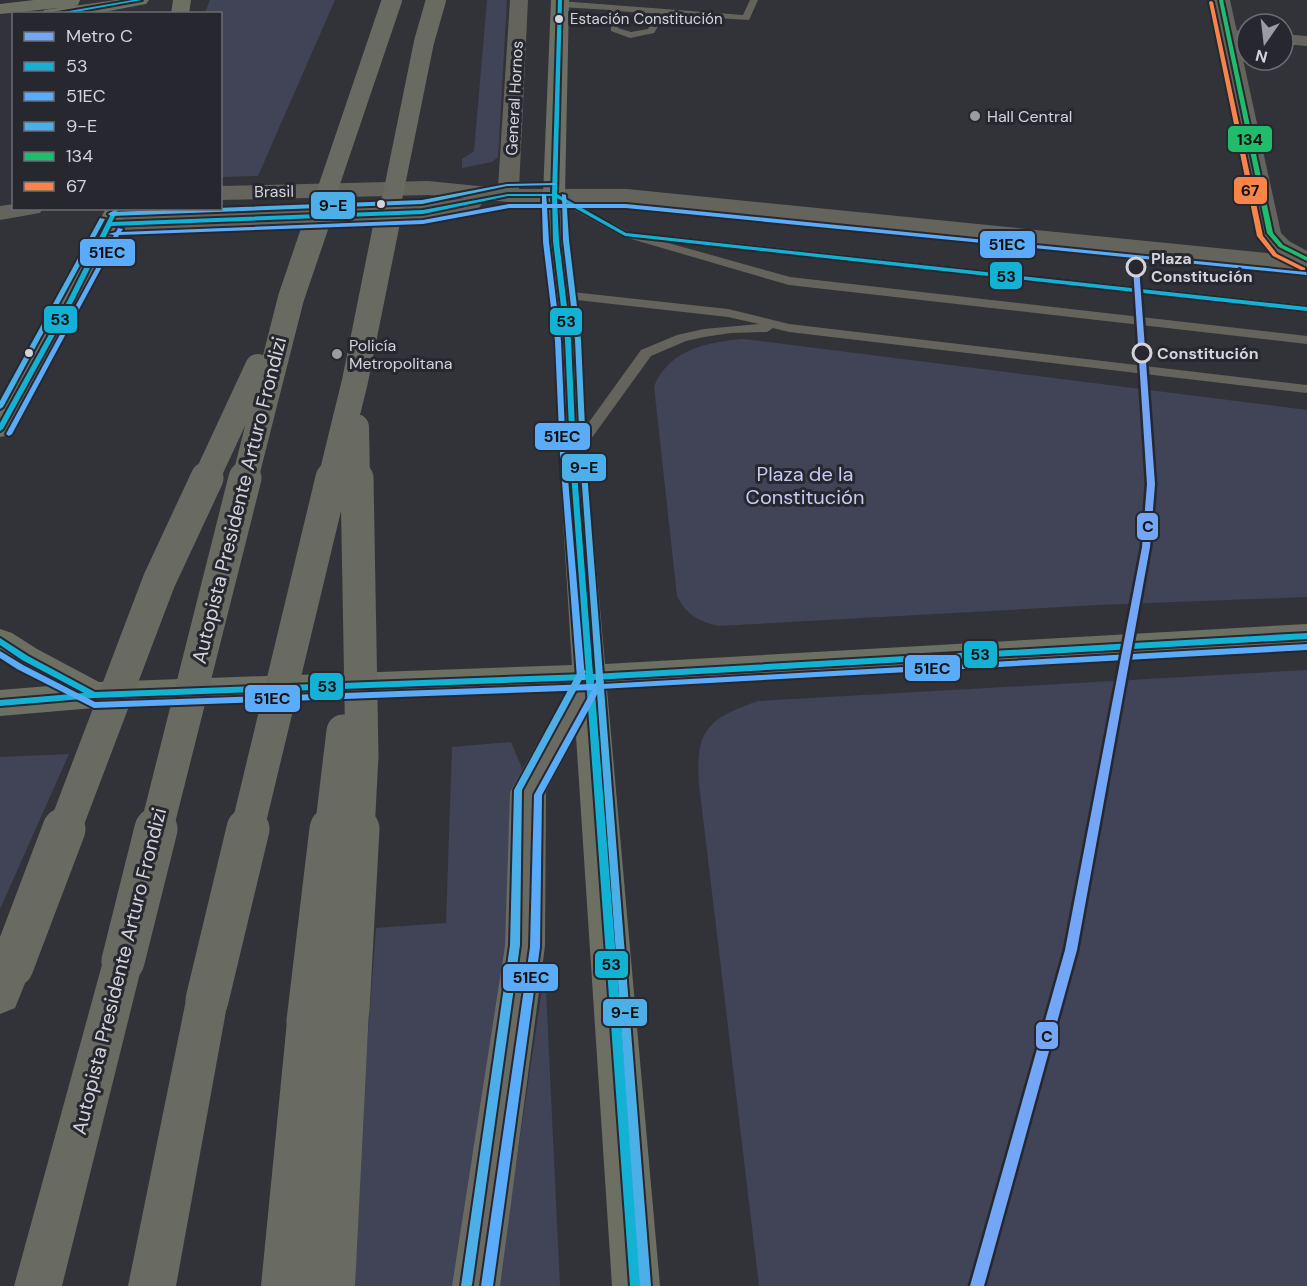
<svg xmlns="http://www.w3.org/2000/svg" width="1307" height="1286" font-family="'DM Sans',sans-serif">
  <rect width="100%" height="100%" fill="#323338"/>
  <path fill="#414357" d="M210,0H335L258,176L221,177L220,14L205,13Z
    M487,0H507L498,157L492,162L462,168V159L474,151Z
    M744,339L1307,410V597L1098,605L719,626C700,622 686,615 677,596L654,386C670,349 707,342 744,339Z
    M1307,670V1286H759L699,784C695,729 708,719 758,701Z
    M511,742L522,768L502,1028L460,1286H349L376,928L446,923L452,747Z
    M69,754L0,909V757Z
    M545,969L560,1286H498Z"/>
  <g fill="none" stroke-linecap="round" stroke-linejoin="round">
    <path fill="#64645c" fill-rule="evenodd" d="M750,0H758L749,20L665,15L654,33L630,38L611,31L610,10L560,7L556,4L560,1L743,15ZM618,11L657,14L648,29L631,32L618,28Z
      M554,192L629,232L790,277L1307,336V344L789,285L621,236L550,197L549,195Z
      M671,236L1307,305V313L667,241L665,239Z
      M563,291L728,309L789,324L1307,385V393L789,332L773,328L767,332L731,333L704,337L686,341L651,356L578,457L573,458L566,454L641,350L677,335L704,329L759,324L728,317L559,298V292Z"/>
    <path fill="#64645c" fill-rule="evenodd" d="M1228,30L1247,31V41L1222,39L1219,35L1222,31Z
      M1283,34L1307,36V46L1283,44Z"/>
    <path fill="#64645c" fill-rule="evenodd" d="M510,0H528L519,189H627L1277,254L1268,247L1259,233L1212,0H1230L1281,233L1289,241L1307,251V271L627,203L508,202L479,199L482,203L479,208L423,219L111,231L103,229L100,224L103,219L111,217L423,205L464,198L428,195L220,200V186L428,181L498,188Z
      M14,204V208H43L40,213L0,220V206Z"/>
    <path fill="#6e6f63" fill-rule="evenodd" d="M34,0H80L78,5L74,6L116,0H149L146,4L140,5L94,14H42L44,10L58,8L0,14V4Z
      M173,0H191L189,14H171Z
      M551,0H569L565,195L568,241L581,340L588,473L605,664L1307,624V648L607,689L660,1286H612L573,690L94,708L0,716V690L49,686L0,657V629L12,633L37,649L99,682L572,665L560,473L555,340L544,241L543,195Z
      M106,208H128L83,300L14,429L10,435L0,437V404L59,300Z"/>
    <path fill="#696a61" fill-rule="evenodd" d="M591,665L603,668L608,677L546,792L545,946L500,1286H452L505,946L510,792L579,668Z
      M123,943L137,948L143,961L62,1286H14L103,961L109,948Z
      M12,948L26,953L32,966L15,1008L0,1014V952Z
      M207,981L222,987L228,1000L176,1286H128L186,1000L192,987Z
      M348,991L363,996L369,1010L355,1286H261L287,1021L293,1007L308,1001L323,1007L327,1015L333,996Z"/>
    <path stroke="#696a61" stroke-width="20" d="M321,209L392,0
      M390,209L424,42L436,0"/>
    <path stroke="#696a61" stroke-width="26" d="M356,427L357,479
      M206,479L258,367
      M245,479L291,298L322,207
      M331,479L355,381L390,207"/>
    <path stroke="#696a61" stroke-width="33" d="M357,478L362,756L358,831
      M64,831L159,581L207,478
      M156,831L245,478
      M247,831L332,478
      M331,831L343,731"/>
    <path stroke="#696a61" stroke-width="43" d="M123,961L156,829
      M12,966L64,829
      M207,1000L248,829
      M348,1010L358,829
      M308,1021L331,829"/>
    <g stroke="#272730" stroke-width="4">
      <path id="bus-1" d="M133,0H142L64,14H52Z
        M558,0H562L557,194L626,233L1307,307V311L625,236L557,198L559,241L571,340L577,473L593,674L1307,633V639L594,680L642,1286H630L586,680L94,698L0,706V700L84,693L22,660L0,645V638L28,656L95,692L586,674L571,473L565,340L553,241L552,196H508L423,214L111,226L74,300L3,429L0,431V423L68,300L114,208H119L112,222L423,210L508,194H552Z"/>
    </g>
    <g stroke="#272730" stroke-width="4">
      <path id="bus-2" d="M542,194L546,195L547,204H626L1306,272L1307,275L626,208H547L549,242L561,341L566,455L585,678L584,680H578L577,678L560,455L555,341L543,242L542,208H509L423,224L119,235L12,434L9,436L6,434L114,235L108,234L116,232L118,228L123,229L121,232L423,220L509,204H542Z
        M1307,644V650L600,689L542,795L540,947L493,1286H481L530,947L534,795L592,690L94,708L17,669L0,658V651L23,665L95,702L592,684H595L597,680H603L604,682L603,684Z"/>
    </g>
    <g stroke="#272730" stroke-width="4">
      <path id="bus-3" d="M554,183L556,184V185L507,186L422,204L111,216L108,214L111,212L422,200L507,184Z
        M562,194L566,195L569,240L581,340L587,472L651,1286H641L640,1285L581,472L575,340L563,240Z
        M100,218L105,219L3,407L0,409V401Z
        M582,669L585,670L586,672L522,790L520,945L472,1285L471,1286H461L510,945L514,790L579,670Z"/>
    </g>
    <g stroke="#272730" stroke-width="4">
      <path id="bus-4" d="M1219,0H1223L1273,233L1283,245L1307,257V261L1279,247L1267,233Z"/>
    </g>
    <g stroke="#272730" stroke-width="4">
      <path id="bus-5" d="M1211,1L1213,2L1263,236L1277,254L1305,268V270H1301L1273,256L1257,236L1209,2Z"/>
    </g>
    <use href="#bus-1" fill="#13b2d5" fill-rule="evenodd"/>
    <use href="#bus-2" fill="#5aabfa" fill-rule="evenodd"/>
    <use href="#bus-3" fill="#4dafe8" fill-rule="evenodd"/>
    <use href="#bus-4" fill="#20bc6c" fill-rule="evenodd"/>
    <use href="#bus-5" fill="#f8844c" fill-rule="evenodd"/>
    <g stroke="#272730" stroke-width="5">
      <path id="metro-1" d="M1136,265L1139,267L1155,484L1150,547L1077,950L984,1286H970L1065,950L1142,547L1147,484L1133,267Z"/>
    </g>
    <use href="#metro-1" fill="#73a6f6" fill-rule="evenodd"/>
  </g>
  <g fill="#d3d4da" stroke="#272730" stroke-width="2">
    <circle cx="559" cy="19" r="5"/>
    <circle cx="381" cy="204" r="5"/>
    <circle cx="29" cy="353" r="5"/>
  </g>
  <g fill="#9b9ca1" stroke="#272730" stroke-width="2">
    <circle cx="975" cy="116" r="6"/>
    <circle cx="337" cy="354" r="6"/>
  </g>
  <g fill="#272730" stroke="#d3d4da" stroke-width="3">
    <circle cx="1136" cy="267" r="9"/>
    <circle cx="1142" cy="353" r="9"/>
  </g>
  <g text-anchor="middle" stroke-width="6" stroke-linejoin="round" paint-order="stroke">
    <g font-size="15" fill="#d3d4da" stroke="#272730" text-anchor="start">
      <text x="570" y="24">Estación Constitución</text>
    </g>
    <g font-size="16" fill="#d3d4da" stroke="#272730">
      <text transform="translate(514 98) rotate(-87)" y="6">General Hornos</text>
      <text transform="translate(274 191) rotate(-1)" y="6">Brasil</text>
    </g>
    <g font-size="16" fill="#d3d4da" stroke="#272730" text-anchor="start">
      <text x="987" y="122">Hall Central</text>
      <text x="349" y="351">Policía<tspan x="349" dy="18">Metropolitana</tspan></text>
    </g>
    <g font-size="16" font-weight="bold" fill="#d3d4da" stroke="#272730" text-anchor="start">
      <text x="1151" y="264">Plaza<tspan x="1151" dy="18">Constitución</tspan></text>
      <text x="1157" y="359">Constitución</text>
    </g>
    <g font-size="20" fill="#c7caf6" stroke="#272730">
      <text x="805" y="481">Plaza de la<tspan x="805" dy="23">Constitución</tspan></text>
    </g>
    <g font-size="20" fill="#d3d4da" stroke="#272730">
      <text transform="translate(239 500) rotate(-76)" y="7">Autopista Presidente Arturo Frondizi</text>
      <text transform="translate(119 971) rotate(-76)" y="7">Autopista Presidente Arturo Frondizi</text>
    </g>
  </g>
  <g stroke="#272730" stroke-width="2">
    <rect x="1227" y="125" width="46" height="28" rx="6" fill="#20bc6c"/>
    <rect x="1233" y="176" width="35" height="29" rx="6" fill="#f8844c"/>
    <rect x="310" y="191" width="46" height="29" rx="6" fill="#4dafe8"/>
    <rect x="979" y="230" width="57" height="29" rx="6" fill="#5aabfa"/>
    <rect x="79" y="238" width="57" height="29" rx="6" fill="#5aabfa"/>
    <rect x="989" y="261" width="34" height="29" rx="6" fill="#13b2d5"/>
    <rect x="43" y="305" width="35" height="29" rx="6" fill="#13b2d5"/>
    <rect x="549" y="307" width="34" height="29" rx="6" fill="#13b2d5"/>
    <rect x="534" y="422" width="57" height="29" rx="6" fill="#5aabfa"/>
    <rect x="561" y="453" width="46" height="29" rx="6" fill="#4dafe8"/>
    <rect x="1136" y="512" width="23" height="29" rx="6" fill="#73a6f6"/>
    <rect x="963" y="640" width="35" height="29" rx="6" fill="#13b2d5"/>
    <rect x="904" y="654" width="57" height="28" rx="6" fill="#5aabfa"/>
    <rect x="309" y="672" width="35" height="29" rx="6" fill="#13b2d5"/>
    <rect x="244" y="684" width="57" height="29" rx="6" fill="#5aabfa"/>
    <rect x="594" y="950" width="35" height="29" rx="6" fill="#13b2d5"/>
    <rect x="502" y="963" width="57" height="29" rx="6" fill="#5aabfa"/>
    <rect x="602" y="998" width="46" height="29" rx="6" fill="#4dafe8"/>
    <rect x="1035" y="1021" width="24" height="29" rx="6" fill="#73a6f6"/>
  </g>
  <g font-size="16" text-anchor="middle" font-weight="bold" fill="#111">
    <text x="1250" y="145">134</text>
    <text x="1250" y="196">67</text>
    <text x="333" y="211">9-E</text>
    <text x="1007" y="250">51EC</text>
    <text x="107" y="258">51EC</text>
    <text x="1006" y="282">53</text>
    <text x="60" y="325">53</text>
    <text x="566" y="327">53</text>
    <text x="562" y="442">51EC</text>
    <text x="584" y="473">9-E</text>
    <text x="1148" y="532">C</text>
    <text x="980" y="660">53</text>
    <text x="932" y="674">51EC</text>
    <text x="327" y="692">53</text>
    <text x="272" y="704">51EC</text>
    <text x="611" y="970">53</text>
    <text x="531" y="983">51EC</text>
    <text x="625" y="1018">9-E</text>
    <text x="1047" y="1042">C</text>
  </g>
  <rect x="12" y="12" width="210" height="198" fill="#272730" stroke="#6c6c74" stroke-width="1.5"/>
  <rect x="24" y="32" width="30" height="9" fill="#73a6f6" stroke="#6c6c74" stroke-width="1.5"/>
  <text x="66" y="42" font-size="18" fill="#d3d4da">Metro C</text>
  <rect x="24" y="62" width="30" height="9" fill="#13b2d5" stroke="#6c6c74" stroke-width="1.5"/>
  <text x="66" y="72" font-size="18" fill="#d3d4da">53</text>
  <rect x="24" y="92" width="30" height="9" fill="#5aabfa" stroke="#6c6c74" stroke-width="1.5"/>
  <text x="66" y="102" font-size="18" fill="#d3d4da">51EC</text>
  <rect x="24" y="122" width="30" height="9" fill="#4dafe8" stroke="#6c6c74" stroke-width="1.5"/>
  <text x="66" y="132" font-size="18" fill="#d3d4da">9-E</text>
  <rect x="24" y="152" width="30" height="9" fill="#20bc6c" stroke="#6c6c74" stroke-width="1.5"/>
  <text x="66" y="162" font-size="18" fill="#d3d4da">134</text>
  <rect x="24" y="182" width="30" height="9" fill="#f8844c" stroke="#6c6c74" stroke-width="1.5"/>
  <text x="66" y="192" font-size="18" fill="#d3d4da">67</text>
  <g transform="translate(1265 42) rotate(194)"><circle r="28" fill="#272730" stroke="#6c6c74" stroke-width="1.5"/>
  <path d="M0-4.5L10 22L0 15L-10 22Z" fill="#9b9ca1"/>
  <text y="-9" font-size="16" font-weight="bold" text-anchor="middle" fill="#d3d4da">N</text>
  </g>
</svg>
